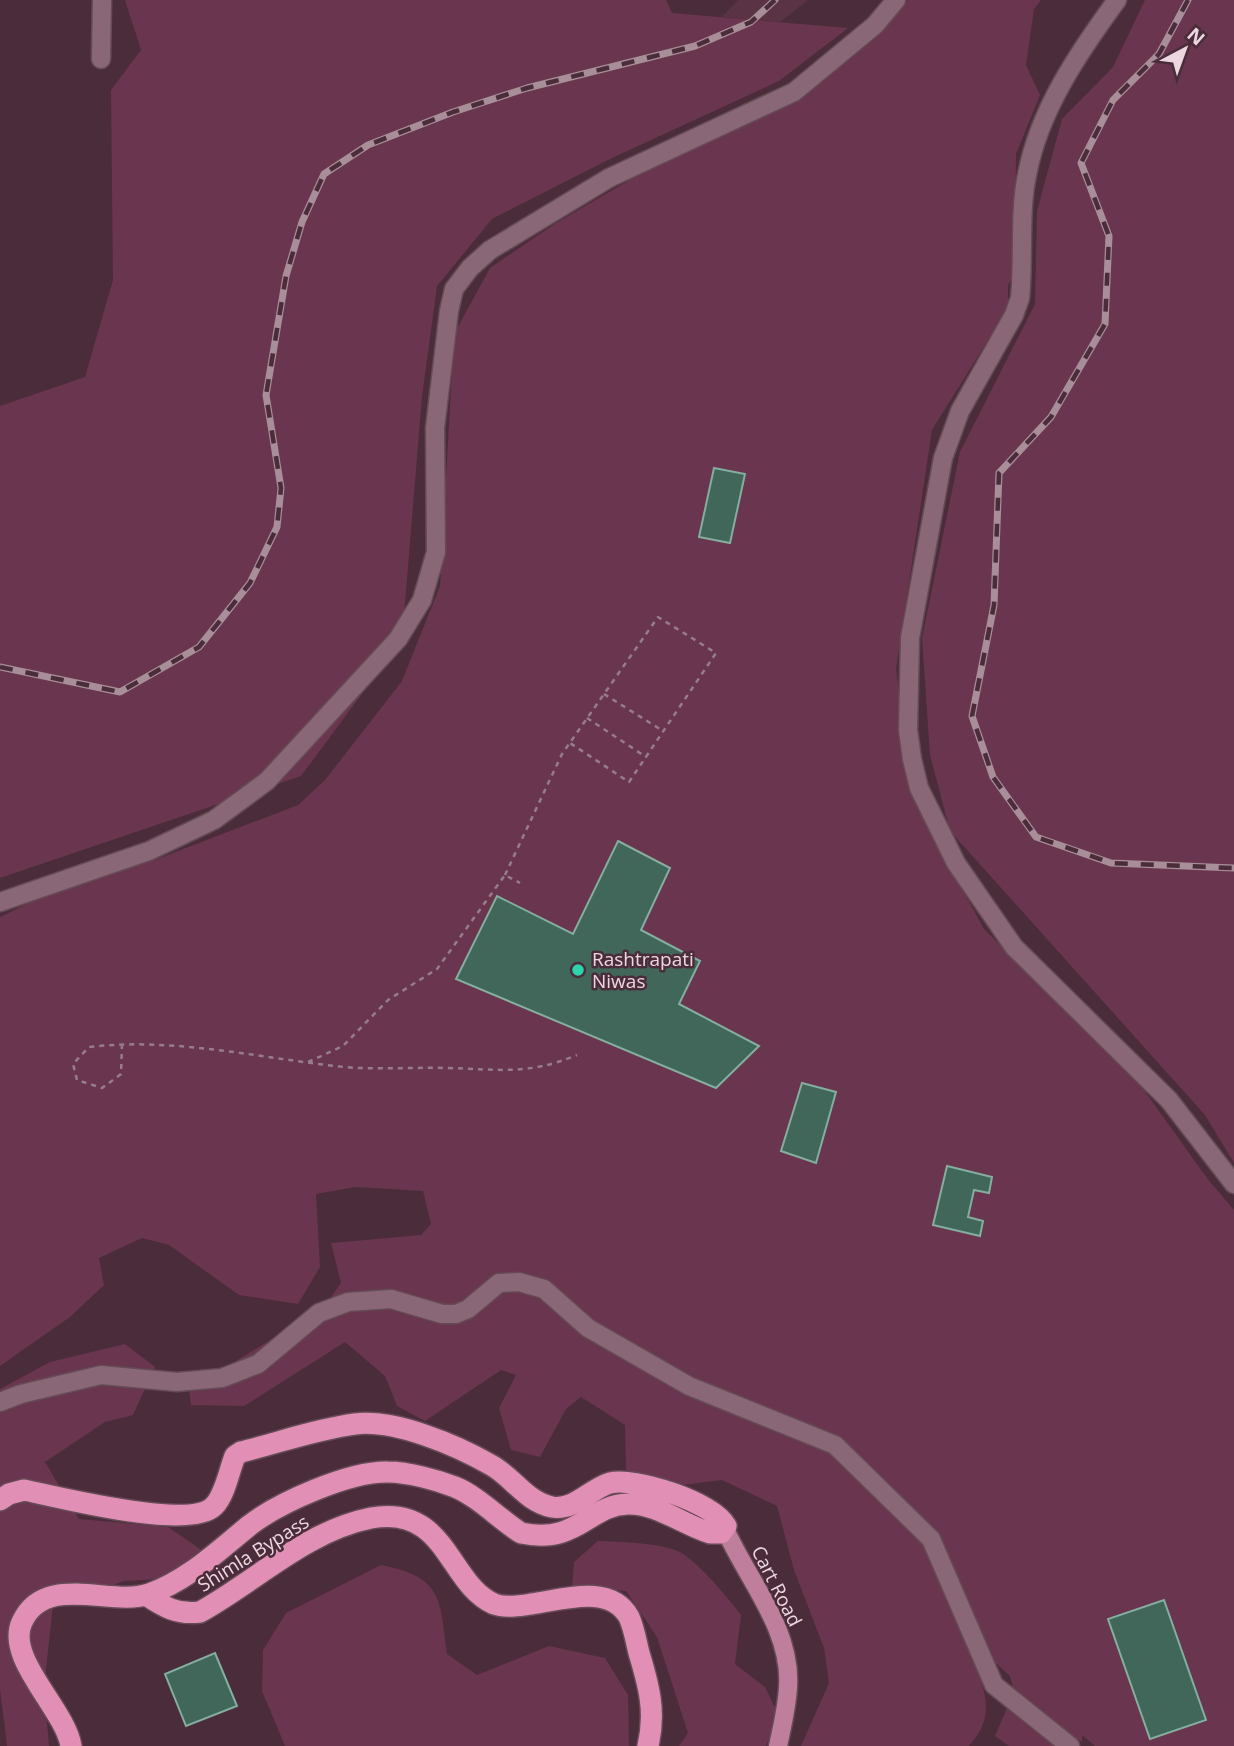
<svg xmlns="http://www.w3.org/2000/svg" width="1234" height="1746" font-family="'Open Sans',sans-serif">
  <rect width="100%" height="100%" fill="#4b2c3a"/>
  <path fill="#5a3445" d="M738,0H808L780,22L722,17Z"/>
  <path fill="#6a354f" d="M125,0H666L672,13L848,28L779,81L610,159L492,219L437,286L422,397L402,640L301,776L0,878V406L85,377L113,280L111,90L141,50Z
    M908,0H1041L1034,9L1026,65L1040,95L1016,154L1015,273L1008,285V308L932,430L896,669L913,798L984,929L1141,1086L1207,1178L1234,1210V1746H1095L1082,1735V1742L1056,1726L1014,1692L1010,1676L997,1664L978,1671C988,1701 992,1720 969,1746H801L829,1683L824,1648L794,1570L777,1506L722,1480L651,1489L626,1470L625,1425L581,1397L566,1409L540,1457L511,1450L499,1408L516,1375L501,1370L425,1421L397,1406L385,1376L345,1342L244,1406L191,1405L189,1390L324,1307L341,1283L331,1243L421,1235L431,1224L423,1191L356,1187L316,1194L320,1267L298,1304L239,1295L169,1245L142,1238L99,1258L104,1285L70,1317L0,1366V917L51,892L152,861L298,805L325,780L402,681L440,586L454,334L490,268L556,223L871,39Z
    M1145,0H1234V1163L1205,1115L950,831L930,755L922,638L960,452L1035,304L1037,211L1062,119L1113,67Z
    M125,1344L155,1367L133,1415L105,1422L45,1462L79,1519L168,1527L203,1551L200,1577L124,1581L53,1606L44,1687L49,1746H7L0,1689V1389L50,1362Z
    M598,1541C623,1542 650,1542 675,1550C694,1556 729,1599 741,1615L735,1664L765,1687L778,1714L766,1746H679L688,1733L657,1637L626,1591L572,1587L574,1562Z
    M381,1565C443,1577 440,1599 447,1654L477,1675L549,1646L605,1658L628,1695L629,1746H285L262,1691L263,1650L286,1613Z
    M1007,1708L1056,1746H1009L995,1736Z"/>
  <path fill="#40675a" stroke="#84ae9f" stroke-width="2" d="M714,468L745,474L730,543L699,537Z
    M618,841L670,868L641,930L700,961L679,1004L759,1046L716,1088L456,979L497,896L573,934Z
    M802,1083L836,1092L816,1163L781,1151Z
    M947,1166L992,1177L989,1193L974,1190L968,1217L983,1221L980,1236L933,1225Z
    M1164,1600L1206,1720L1150,1739L1108,1619Z
    M215,1653L237,1706L186,1726L165,1674Z"/>
  <g fill="none" stroke-linecap="round" stroke-linejoin="round">
    <g stroke="#654b56" stroke-width="21">
      <path id="street" d="M1117,0C1079,52 1039,110 1027,175C1019,211 1024,260 1020,298L1014,315L960,411L943,458L910,638L908,730L912,759L919,788L956,863L1014,947L1169,1100L1234,1184
        M101,59L102,0
        M0,902L149,851L214,820L267,781L398,639L422,600L436,552L435,428L449,311L454,289L470,268L490,250L609,178L794,92L875,25L896,0
        M0,1402L21,1394L101,1375L177,1382L222,1378L258,1364L319,1313L348,1302L391,1299L442,1314H456L468,1309L499,1283L519,1282L544,1289L588,1328L689,1386L835,1445L931,1539L994,1685L1070,1746"/>
    </g>
    <g stroke="#654b56" stroke-width="21">
      <path id="primary" d="M725,1529C747,1579 792,1629 788,1687C787,1707 782,1727 778,1746"/>
    </g>
    <g stroke="#654b56" stroke-width="24">
      <path id="highway" d="M0,1500L9,1494L24,1490C58,1497 190,1531 214,1506C225,1495 229,1471 235,1456L241,1452C278,1443 316,1429 355,1424C395,1419 456,1445 491,1465C513,1477 525,1501 552,1507C574,1511 590,1489 610,1483C635,1477 713,1502 726,1526L721,1533H710C684,1525 656,1503 628,1504C588,1505 578,1545 521,1533C499,1519 479,1497 455,1487C437,1480 408,1472 388,1472C350,1471 280,1502 250,1525C219,1550 187,1581 149,1594C111,1607 45,1572 22,1622C5,1658 65,1709 71,1746
        M146,1595C164,1607 177,1615 200,1612C256,1581 306,1531 371,1518C447,1504 448,1584 494,1604C505,1608 519,1606 531,1604C562,1600 610,1583 629,1617C634,1628 636,1641 639,1653C649,1686 656,1712 648,1746"/>
    </g>
    <path stroke="#977d89" stroke-width="2.5" stroke-dasharray="5 5" stroke-linecap="butt" d="M604,694L663,731
      M587,718L646,757
      M505,875L562,754L658,617L716,653L629,782L570,743
      M122,1044L121,1074L102,1088L77,1080L73,1064L89,1047C174,1037 259,1058 344,1067C378,1070 412,1067 446,1068C499,1069 526,1076 577,1055
      M308,1062L343,1046L388,1000L437,969L505,875L520,883"/>
    <use href="#street" stroke="#8a6776" stroke-width="18"/>
    <use href="#primary" stroke="#bf7f9c" stroke-width="18"/>
    <use href="#highway" stroke="#e28fb5" stroke-width="21"/>
    <g stroke="#a88e99" stroke-width="7">
      <path id="rail" d="M1188,0L1159,54L1113,100L1081,163L1109,236L1105,324L1051,417L999,473L994,605L972,716L993,777L1036,837L1111,863L1234,868
        M0,667L120,692L199,647L250,583L277,527L281,488L266,395L286,276L302,222L324,174L368,145L453,112L527,88L695,46L751,22L775,0"/>
    </g>
    <use href="#rail" stroke="#4b2c3a" stroke-width="4.5" stroke-dasharray="13" stroke-linecap="butt"/>
  </g>
  <circle fill="#2dd4ab" stroke="#4b2c3a" stroke-width="2.5" cx="578" cy="970" r="7"/>
  <g text-anchor="middle" stroke-width="5" stroke-linejoin="round" paint-order="stroke">
    <g font-size="19" fill="#ecd7e0" stroke="#4b2c3a" text-anchor="start">
      <text x="592" y="966">Rashtrapati<tspan x="592" dy="22">Niwas</tspan></text>
    </g>
    <g font-size="19" fill="#ecd7e0" stroke="#4b2c3a">
      <text transform="translate(253 1553) rotate(-32)" y="7">Shimla Bypass</text>
      <text transform="translate(777 1586) rotate(63)" y="7">Cart Road</text>
    </g>
  </g>
  <g transform="translate(1185 49) rotate(41)" stroke="#4b2c3a" stroke-width="5" paint-order="stroke">
  <path d="M0-5L12 26L0 18L-12 26Z" fill="#ecd7e0"/>
  <text y="-10" font-size="19" font-weight="bold" text-anchor="middle" fill="#ecd7e0">N</text>
  </g>
</svg>
